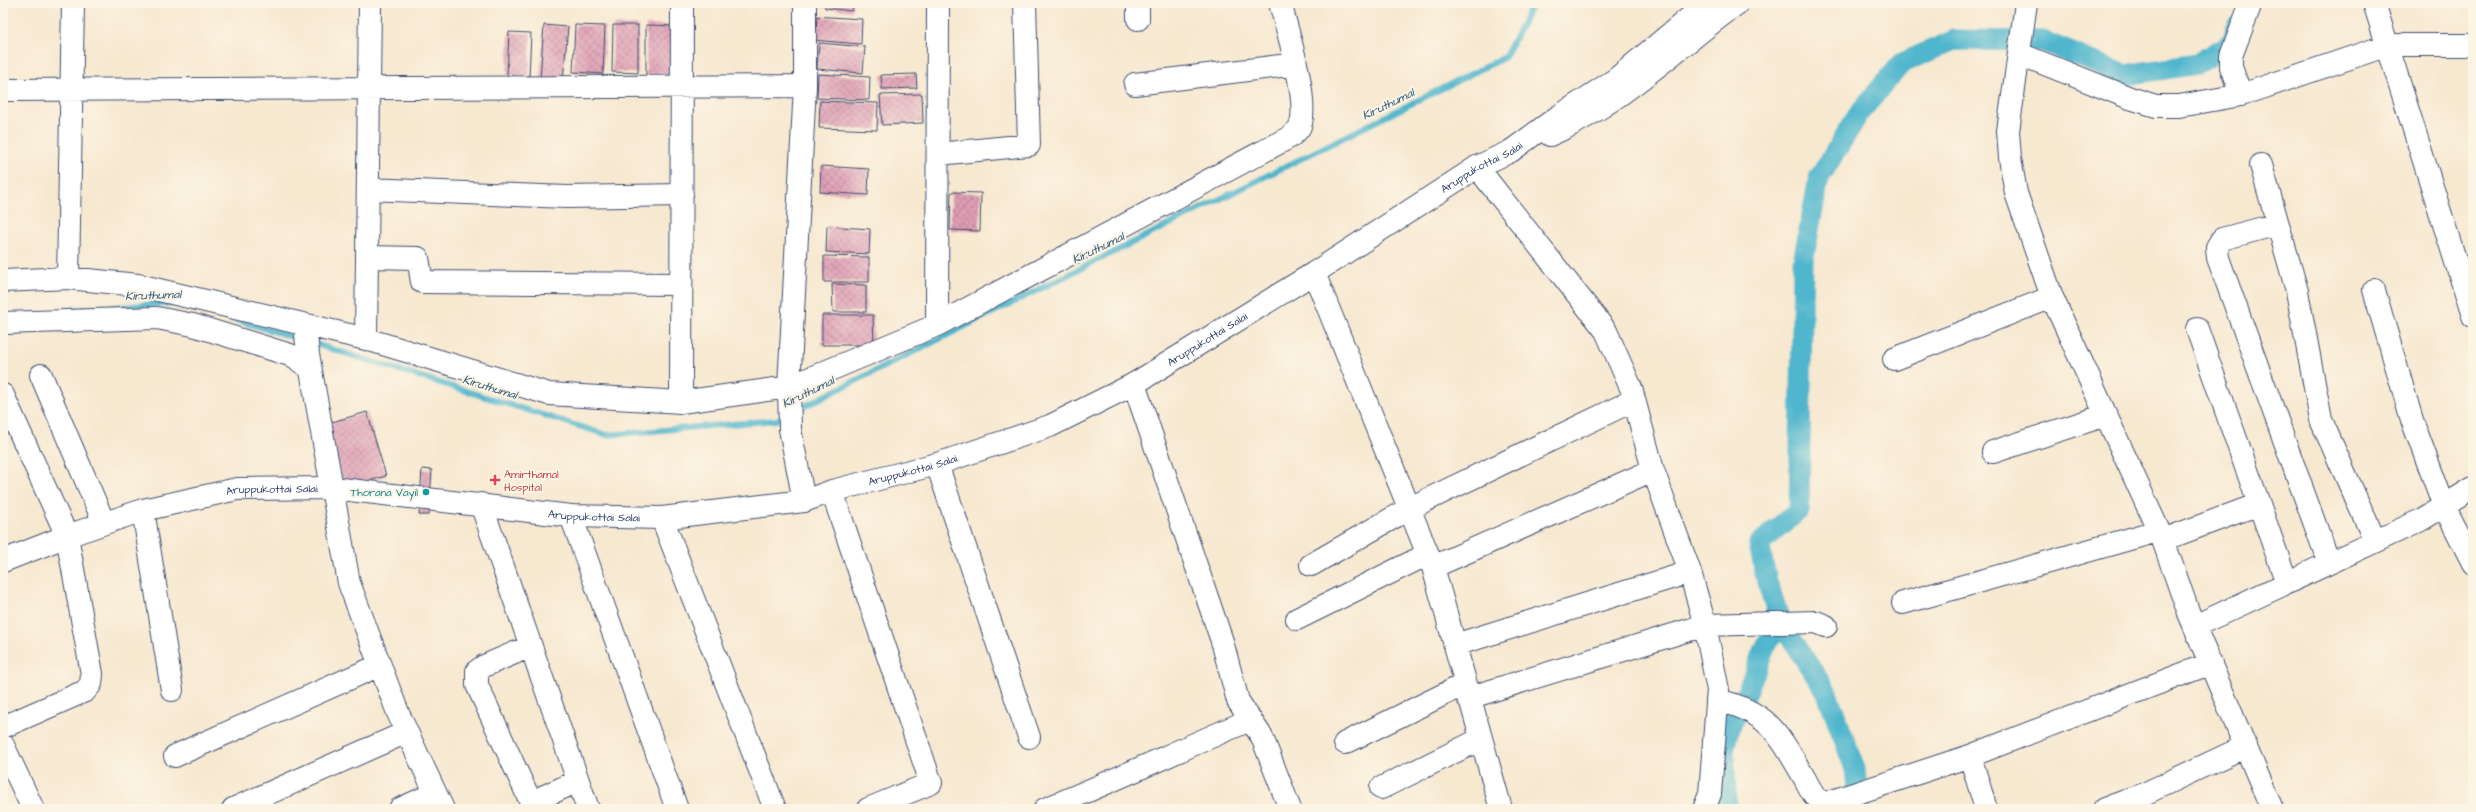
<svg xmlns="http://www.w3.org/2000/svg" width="2476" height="812" font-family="'Architects Daughter',sans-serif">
  <defs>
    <pattern id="building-cross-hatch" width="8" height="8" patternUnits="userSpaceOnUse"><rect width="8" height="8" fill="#e09fb5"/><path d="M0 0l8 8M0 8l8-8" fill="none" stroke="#b58296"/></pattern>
  </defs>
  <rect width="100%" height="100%" fill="#fcf5e5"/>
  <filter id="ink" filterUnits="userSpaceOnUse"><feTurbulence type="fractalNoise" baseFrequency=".025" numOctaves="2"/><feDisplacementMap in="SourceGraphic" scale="8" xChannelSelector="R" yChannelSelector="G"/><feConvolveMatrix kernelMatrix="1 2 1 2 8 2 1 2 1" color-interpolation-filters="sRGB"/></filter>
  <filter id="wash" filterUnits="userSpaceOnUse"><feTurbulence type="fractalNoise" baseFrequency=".012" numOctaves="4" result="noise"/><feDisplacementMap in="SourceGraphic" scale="16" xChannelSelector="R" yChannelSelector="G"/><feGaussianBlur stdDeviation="0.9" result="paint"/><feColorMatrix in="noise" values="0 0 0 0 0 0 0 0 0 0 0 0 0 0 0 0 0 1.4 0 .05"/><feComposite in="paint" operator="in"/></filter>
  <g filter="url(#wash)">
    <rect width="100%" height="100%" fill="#f7e8d0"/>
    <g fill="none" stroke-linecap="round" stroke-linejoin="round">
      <path stroke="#4fb6cd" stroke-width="6" d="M70,310L175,303
        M226,317L303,340
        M312,343L607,435L777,420L785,416
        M793,412L1505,57L1533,3"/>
      <path stroke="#4fb6cd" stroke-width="21" d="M1781,623L1827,693L1855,769L1859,809
        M1727,809L1724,750L1729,728L1741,707L1765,646L1781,623L1767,582L1759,544L1799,510L1803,261L1819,178L1860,112L1902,63L1954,40L2043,41L2125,75L2197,64L2232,42L2237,26"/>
    </g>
    <g id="blocks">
      <path fill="url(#building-cross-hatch)" d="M825,3H853L852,11L825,8Z
        M813,16L862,19L861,44L811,40Z
        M544,25L568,27L563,80L540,78Z
        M575,25L605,26L603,74L573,72Z
        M613,25H638V73L612,72Z
        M646,25L678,26L677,77H646Z
        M509,32L531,33L529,77L507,76Z
        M819,43L865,47L863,73L817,69Z
        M818,74L870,77L869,100L817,98Z
        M916,74L917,88L882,89L881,75Z
        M922,94L923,123L882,125L880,95Z
        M820,101L878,103L877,130L819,128Z
        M821,166L869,169L868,195L820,192Z
        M951,192L981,193L980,231L950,230Z
        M827,226L870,229L869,254L826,252Z
        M824,256L869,257V282H824Z
        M832,284L866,285V312H833Z
        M822,315H873L874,345H822Z
        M367,412L386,476L344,488L325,424Z
        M422,469L432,470L429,515H419Z"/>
    </g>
  </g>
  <g filter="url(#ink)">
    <use href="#blocks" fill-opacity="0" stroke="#3c4b6f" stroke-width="1"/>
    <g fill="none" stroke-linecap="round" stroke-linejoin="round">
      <g stroke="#3c4b6f" stroke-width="24">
        <path id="minor" d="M1138,3V19
          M2026,3L2008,131L2010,158L2016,193L2052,297L2163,540L2188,611L2272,809
          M2374,3L2473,316
          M2020,54L2130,98L2156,106H2179L2241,95L2388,45H2473
          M1135,84L1296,64
          M3,90L805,86
          M2241,95L2231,67V56L2251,3
          M938,154L1029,145L1025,3
          M2261,165L2297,291L2321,420L2375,541
          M368,189L567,197L682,195
          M2278,224L2222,239L2217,247L2218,258L2329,563
          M367,257L418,258L422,282L681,284
          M1314,273L1433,567L1501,809
          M68,278L73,3
          M3,281L68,278L138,285L366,339L549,394L681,402L789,387L937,325L1290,137C1293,134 1299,130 1300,126C1310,102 1287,29 1280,3
          M2374,290L2412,420L2444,506L2473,563
          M3,323L157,318L193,325L290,355L310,368
          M305,325L308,354L349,583L398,713L443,809
          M937,325L938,3
          M2197,329L2287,583
          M366,339L370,3
          M1894,359L2052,297
          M41,375L104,523
          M1134,384L1222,641L1238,701L1262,737L1290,809
          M3,395L67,536L92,674L91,684L85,691L3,727
          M681,402L682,3
          M1993,452L2106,415
          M937,464L1029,737
          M832,491L931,783L868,809
          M804,501L790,429L789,387L805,86V3
          M481,504L588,809
          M143,510L172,690
          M571,516L677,809
          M662,518L775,809
          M2163,540L2259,504
          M1311,565L1410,508L1634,400
          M1433,567L1653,470
          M1903,603L2158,531
          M1297,619L1428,554
          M2195,626L2421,520L2473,488
          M1455,645L1690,572
          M531,646L484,666L477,671V685L528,796L533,799H538L578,781
          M1468,698L1705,625L1690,572L1653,470L1631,388L1606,331L1477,167
          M1717,700C1770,712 1779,735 1805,779C1809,787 1815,799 1823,804L1970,756
          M1345,743L1465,684
          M3,745L33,809
          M175,756L380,665
          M1381,788L1481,739
          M233,809L407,732
          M400,809L435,793
          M1045,809C1114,781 1181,749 1250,720
          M1704,809L1710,794L1718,690L1705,625L1816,622L1826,626
          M1986,809L1970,756L2211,663
          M2104,809L2144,794L2246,746"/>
      </g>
      <g stroke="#3c4b6f" stroke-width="24">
        <g id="major">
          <path d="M1550,135C1621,104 1676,48 1738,3"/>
          <path id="s1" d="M3,561L67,536L143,510L237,489L333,488L571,516L662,518L804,501L832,491L937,464L1050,426L1134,384L1314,273L1477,167L1511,151L1556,118L1616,79L1707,3"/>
        </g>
      </g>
      <use href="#minor" stroke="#fff" stroke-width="22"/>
      <use href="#major" stroke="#fff" stroke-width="22"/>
    </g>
  </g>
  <path fill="#e0444e" stroke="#fcf5e5" stroke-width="1.5" d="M493 474h4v4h4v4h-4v4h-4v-4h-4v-4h4z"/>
  <circle fill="#0f9aa8" stroke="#fcf5e5" stroke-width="1.5" cx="426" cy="492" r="4"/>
  <g text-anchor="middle" stroke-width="4" stroke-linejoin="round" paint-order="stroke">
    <g font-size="11" fill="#1b2f5e" stroke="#fcf5e5">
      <text dy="4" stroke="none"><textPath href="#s1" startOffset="1576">Aruppukottai Salai</textPath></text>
      <text dy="4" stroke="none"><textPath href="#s1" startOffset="1252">Aruppukottai Salai</textPath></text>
      <text dy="4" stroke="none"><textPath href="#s1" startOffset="928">Aruppukottai Salai</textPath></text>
      <text dy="4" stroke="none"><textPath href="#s1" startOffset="280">Aruppukottai Salai</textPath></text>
      <text dy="4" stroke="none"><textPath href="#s1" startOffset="604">Aruppukottai Salai</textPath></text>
    </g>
    <g font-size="11" fill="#be3a42" stroke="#fcf5e5" text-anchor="start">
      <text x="504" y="478">Amirthamal<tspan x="504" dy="13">Hospital</tspan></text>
    </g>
    <g font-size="11" fill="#0d838f" stroke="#fcf5e5" text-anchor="end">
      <text x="418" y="496">Thorana Vayil</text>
    </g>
    <g font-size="12" font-style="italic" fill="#2b587f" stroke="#fcf5e5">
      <text transform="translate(1388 104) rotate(-26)" y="4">Kiruthumal</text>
      <text transform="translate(1098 248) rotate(-26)" y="4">Kiruthumal</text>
      <text transform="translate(153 295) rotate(-2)" y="4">Kiruthumal</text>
      <text transform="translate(490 387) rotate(17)" y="4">Kiruthumal</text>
      <text transform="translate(808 392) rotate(-26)" y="4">Kiruthumal</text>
    </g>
  </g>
  <rect width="2476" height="812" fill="none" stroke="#fcf5e5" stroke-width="16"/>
</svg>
